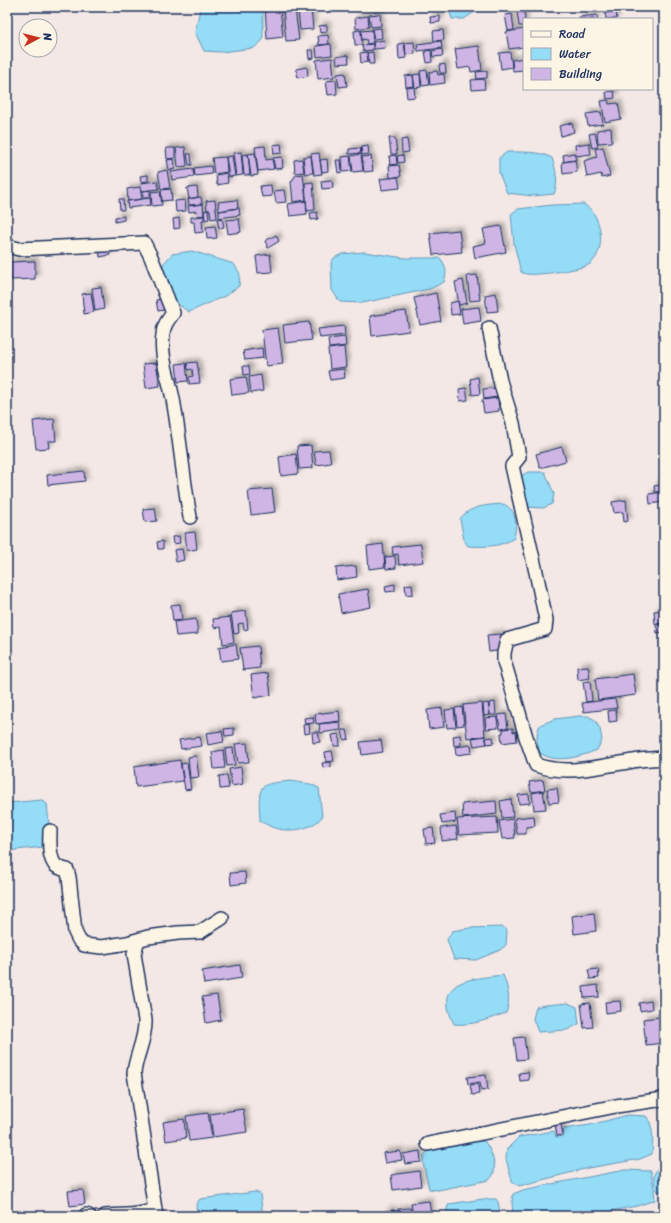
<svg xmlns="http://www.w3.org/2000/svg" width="671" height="1223" font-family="Sriracha,sans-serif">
  <defs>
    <filter id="shadow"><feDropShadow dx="3.5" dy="-3.5" stdDeviation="2" flood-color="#0004"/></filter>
  </defs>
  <rect width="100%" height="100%" fill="#f3e8e5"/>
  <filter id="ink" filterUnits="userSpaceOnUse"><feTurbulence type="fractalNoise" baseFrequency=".025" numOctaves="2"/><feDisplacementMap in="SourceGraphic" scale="8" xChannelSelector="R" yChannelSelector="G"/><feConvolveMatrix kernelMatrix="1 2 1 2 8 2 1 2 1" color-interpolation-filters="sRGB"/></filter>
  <g filter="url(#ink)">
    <path fill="#95dcf7" stroke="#6497ba" d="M202,7H263V40L254,48L221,52L204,51L195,32L200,9Z
      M448,7H482L464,19H452Z
      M507,152C522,152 539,151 552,158C556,170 559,182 554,194L533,196L507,193L499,173V158Z
      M584,204C586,206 589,208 591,210C603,224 605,252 590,264C584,269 535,276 527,274C525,274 523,273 521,272L514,244L511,214L518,209L552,205Z
      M192,251L234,264L240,274L239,286L225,296L189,312L171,299L164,283L163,264L172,254Z
      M364,252L405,258H440C447,266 447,273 444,282L430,289L362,303L340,302L332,290L331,263L334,258L342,254Z
      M528,472H545L554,494L552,504L543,508L527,507L519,477Z
      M503,504C517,509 517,525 514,538C502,547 483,547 468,546L464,540L460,519C469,506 487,505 503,504Z
      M579,716H588L595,720L600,729L602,740L597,750C580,757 556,764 540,753C537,743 535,734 540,725L555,719Z
      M291,781L310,784L319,788L322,817C312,829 294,832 278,829C272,828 266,824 260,821C260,813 257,793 263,787C268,782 284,782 291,781Z
      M42,800L47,804L49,823L48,840L43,847L7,851V803Z
      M503,927L507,930L506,945L500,950L476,960L454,959L447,940L452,931L469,928Z
      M503,975C508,987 511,1001 506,1013C489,1019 472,1026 454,1024C432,979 471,979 503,975Z
      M568,1003L577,1007L579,1024L567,1030L538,1032L533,1019L536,1007L545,1005Z
      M628,1115L646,1116C654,1124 653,1143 652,1154L640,1159L588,1168L519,1186L512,1181L506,1159L507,1149L519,1137L554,1131L556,1137L564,1136L563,1129L590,1125Z
      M477,1141H484C490,1148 496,1162 494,1172C494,1175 491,1178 489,1180L438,1190L429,1189L423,1163L424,1155L430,1150Z
      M664,1165V1192L657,1191C653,1180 651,1170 664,1165Z
      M625,1170L651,1171L654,1189L655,1200L637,1206L583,1216H513L512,1202L513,1194L523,1190L557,1183Z
      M255,1192L260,1194L263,1216H197L196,1205L200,1199Z
      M483,1199H496L498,1202L501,1216H447V1208L449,1204Z"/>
    <path fill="#cfb5e4" stroke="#1b2f5e" filter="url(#shadow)" d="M265,7H280L283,37L267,39Z
      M295,9L299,40L286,41L283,10Z
      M311,9L313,29L300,30L298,10Z
      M524,11L525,19H524V26H519L517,12Z
      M616,11L617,19H606L605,13Z
      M380,14L381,26L371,27L369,15Z
      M512,14L514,30L508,31L505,15Z
      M597,15L598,19H579V17Z
      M368,16L369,27L356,29L355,18Z
      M440,16V22L431,23L430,17Z
      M327,25V32L320,33L319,26Z
      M381,28L382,38L374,39L372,29Z
      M524,29V47L509,49L506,32Z
      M361,30L362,45H355L354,31Z
      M372,30L373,43L367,44L366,39L362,40L361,31Z
      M443,30L444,40L434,41L433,31Z
      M328,35L329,44L319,45L318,36Z
      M384,40L385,48L374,49L373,42Z
      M441,41L442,48L418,51L417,44Z
      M414,42L415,54L406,55L405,43Z
      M404,43L406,58L399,59L398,44Z
      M331,44L332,55L317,57L316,46Z
      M373,44V50L363,51L362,45Z
      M479,46L482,70L471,72L470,67L458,69L455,49Z
      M442,49L443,56L433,57L432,51Z
      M308,50H313L314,58L309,59Z
      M431,50L432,62L427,63L425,51Z
      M367,52L368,62L361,63L360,53Z
      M373,52L374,64H369L367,53Z
      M510,52L512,67L501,69L499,53Z
      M348,55L349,63L337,64L336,57Z
      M332,58L334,77L318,79L316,60Z
      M524,58V70L513,71L512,60Z
      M445,64L446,73H440L439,65Z
      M307,67L308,76L298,78L296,69Z
      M427,70L429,85L422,86L420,71Z
      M437,71L438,75L444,74L445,83L430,85L429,72Z
      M487,71V78L477,79L476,72Z
      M345,73L347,86L339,87L337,74Z
      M420,74L421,87L415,88L413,75Z
      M413,75L414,86L406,87L405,76Z
      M484,79L485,89L472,90L471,80Z
      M336,80L337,94L328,95L326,81Z
      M414,87L415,97L407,98L406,88Z
      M614,91L615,98L607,99L606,92Z
      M608,100L609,104L618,103L621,119L605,122L601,101Z
      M601,112L603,124L588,126L586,114Z
      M572,123L574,132L561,136L559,126Z
      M611,128L612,142L598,143L597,130Z
      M595,133L598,147L592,148L589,134Z
      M389,138H395L397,154H391Z
      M407,139L409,152L402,153L401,140Z
      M589,143L591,154L576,156L575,145Z
      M281,144L282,153L274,154L273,145Z
      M265,146L266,160L272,159L274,169L258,171L255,147Z
      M368,146L369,154L362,155L361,147Z
      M185,147L187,166L178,167L176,148Z
      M603,147L610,176L602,178L601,174L587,177L584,161L597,157L595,149Z
      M166,148H175V158L167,159Z
      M360,148L361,153L349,154V149Z
      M241,152L243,175L236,176L233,153Z
      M255,153L258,175L251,176L248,154Z
      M319,153L322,174L314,175L311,154Z
      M574,153L576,160L564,162L563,155Z
      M187,154H191L192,165H189Z
      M248,154L250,175H244L242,155Z
      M361,154L363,171L353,172L351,156Z
      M396,155L397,164L390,165L389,156Z
      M403,155L404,162L398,163L397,156Z
      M232,156L235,176L229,177L226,157Z
      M311,156L313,173L305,174L303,157Z
      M350,156L352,171L343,172L342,157Z
      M371,156L373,171L364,172L362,157Z
      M226,157L227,172L214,174L212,158Z
      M282,157L283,168L275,169L273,158Z
      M174,159L175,169L169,170L167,160Z
      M302,159L304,172L295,173L294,160Z
      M327,159L328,171L322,172L320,160Z
      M336,160H341L342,172L338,173Z
      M575,160L577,172L563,174L562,162Z
      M399,165L401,176L390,178L389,166Z
      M211,166L212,174L195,176L194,168Z
      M193,169L194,177L172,180L171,172Z
      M167,170L170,188L161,189L158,172Z
      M227,173L228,183L217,185L216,175Z
      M303,174L306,200L293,202L291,182L296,175Z
      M148,175V181L141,182L140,176Z
      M398,177L400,188L382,190L380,179Z
      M332,180L333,188L322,189L321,181Z
      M157,181L159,189L142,191L141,183Z
      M313,182L315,210L307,211L305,183Z
      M271,185L272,196L262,197L260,186Z
      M140,187L142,199L128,201L127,189Z
      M197,187L198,197L189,199L187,188Z
      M171,189L172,200L162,201L161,190Z
      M150,190V197H143V191Z
      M284,190L286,202L276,203L274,191Z
      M160,191L162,205L152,206L151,192Z
      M201,197L202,204L189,205L188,199Z
      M150,198L151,205L128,208L127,201Z
      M119,199H123L124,210H120Z
      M185,200L186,211L176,212L175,201Z
      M215,200L217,218L211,219L210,210H207L206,201Z
      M237,200L238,208L219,211L218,202Z
      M306,201L307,214L290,216L288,204Z
      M203,204L204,215L198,216L197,211L189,212L188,206Z
      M239,208L240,215L219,218V211Z
      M208,210L209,219L205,220L204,211Z
      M317,212L318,219L311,220L310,213Z
      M124,216V220L115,222V217Z
      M204,216V220H202L203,232L195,233L194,222H191V217Z
      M179,218L180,228L174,229L173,219Z
      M222,218L224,227L219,228L217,219Z
      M239,219L241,232L228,234L226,220Z
      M215,226L217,238L207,239L206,227Z
      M501,226L506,252L475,258L473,246L486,243L483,229Z
      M459,230L462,252L433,255L430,233Z
      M276,235L279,241L268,248L265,241Z
      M109,248L110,255L100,257L99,249Z
      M270,254L272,272L258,273L256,256Z
      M35,261V279L11,280L10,262Z
      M477,275L480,300L470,301L467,276Z
      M463,280L467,303L459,305L455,282Z
      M101,287L104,309L95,311L92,288Z
      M91,293L94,312L84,314L82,294Z
      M436,293L441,321L420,325L414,298Z
      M496,293L498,311L487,312L485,295Z
      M163,299L164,310L158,311L156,300Z
      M458,301L460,314L451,315L450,303Z
      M479,307L481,321L463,324L461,309Z
      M406,311L409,331L372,336L370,316Z
      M309,322L312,340L285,343L283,325Z
      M344,326L345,335L320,338L318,329Z
      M278,328L283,364L266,366L262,330Z
      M345,337L346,346L329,348L328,339Z
      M344,347L346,367L330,369L328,349Z
      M262,348L263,358L245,360L243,351Z
      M197,362L200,383L189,384V377L193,376L192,369L188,370L187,363Z
      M156,363L160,386L146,388L143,364Z
      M186,363L188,381L178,382L176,364Z
      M243,366H249L250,374L244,375Z
      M344,369L345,378L330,380L328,371Z
      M261,375L263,391L251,393L249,377Z
      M246,377L249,393L232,395L230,379Z
      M478,377L480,394L472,395L470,379Z
      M466,388L468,400L460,401L459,389Z
      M496,388L497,397L484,399L483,389Z
      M498,398L499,411L484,413L482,400Z
      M54,419L56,441H48L49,448L36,449L33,421Z
      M311,445L313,468L299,469L297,446Z
      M562,447L566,461L540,468L536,454Z
      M329,450L331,463L316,465L314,451Z
      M296,454L298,474L281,476L279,457Z
      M84,471L85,481L48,485L47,475Z
      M664,484V491L655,492L654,486Z
      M272,489L275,512L251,515L248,491Z
      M664,492V502L650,504L649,494Z
      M626,500L628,521L624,522L623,512L614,513L612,502Z
      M155,508L157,521L145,522L143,509Z
      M195,532L197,549L187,551L185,533Z
      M179,536L180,543L173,544L172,537Z
      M163,541V549H158L157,542Z
      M383,544L385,567L369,569L367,546Z
      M421,544L423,562L399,565L398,554L393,555L392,547Z
      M182,549L184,560L176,562L174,550Z
      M395,556L396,568L386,569L385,557Z
      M356,566L357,577L337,580L336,568Z
      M395,584V591L386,592L385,586Z
      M412,584L413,594L406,595L405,585Z
      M368,589L371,607L341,613L338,594Z
      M180,604L182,620L173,621L171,605Z
      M664,610V623L655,624L654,611Z
      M246,611L248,629L244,630L243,623L238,624L239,633L234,634L231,613Z
      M230,617L234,642L223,644L221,627L214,628L213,619Z
      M196,619L198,634L176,636L174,622Z
      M664,624V632L657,633L656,625Z
      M501,634L503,650L489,652L487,635Z
      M236,644L238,659L221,661L219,647Z
      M258,646L260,668L243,670L240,648Z
      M588,666L590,678L578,680L577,667Z
      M268,673L271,695L254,698L251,675Z
      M633,674L636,695L598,700L595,679Z
      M590,681L592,701L586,702L583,682Z
      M615,699L617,708L584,712L582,703Z
      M495,702L496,715H490L489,703Z
      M482,703L485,736L467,738L463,705Z
      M488,703L490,715L484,716L483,704Z
      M462,707L464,725L457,726L455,708Z
      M442,708L444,727L429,729L427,710Z
      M454,709L456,727L447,728L445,710Z
      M616,710L617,721L609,722L608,711Z
      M339,711L340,721L316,724L315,714Z
      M506,714L508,728L500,729L498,715Z
      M313,717L314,723L305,724L304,718Z
      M497,717L498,728L486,729L485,718Z
      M340,722L341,730L320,733L319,724Z
      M309,724L310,733L304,734L303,725Z
      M234,728V735L225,736L224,729Z
      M513,728V732L516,731L517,741L502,743L501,733H503V729Z
      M342,730H347L349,739L344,740Z
      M222,731L224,742L208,745L206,733Z
      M312,732H318L320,742L313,743Z
      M339,734L340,746H334L332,735Z
      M460,735L461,745L454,746L453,736Z
      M485,736L487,744L474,746L472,738Z
      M200,737L202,746L181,749L179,740Z
      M493,737L494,743L487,744L486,738Z
      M381,740L383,752L362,755L360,742Z
      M247,743L249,762L238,763L235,744Z
      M471,745L472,753L456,755L455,747Z
      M233,748L235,765L227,766L225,749Z
      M223,750L225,768L214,769L212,752Z
      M332,751L334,761L326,762L325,752Z
      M196,756L199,777L190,778L188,757Z
      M180,760L183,781L136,787L134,767Z
      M331,762V767L323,768L322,763Z
      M187,763L191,789L185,790L181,764Z
      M241,767L243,784L232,786L229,769Z
      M227,775L229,788L220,789L219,776Z
      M543,780L545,790L531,792L529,782Z
      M557,788L559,802L549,803L547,789Z
      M543,791L546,809L534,810L532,793Z
      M529,794L530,803L519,804L518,795Z
      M511,799L513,817L502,818L500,801Z
      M496,801L497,814L463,818L462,804Z
      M455,813L456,822L442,824L440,815Z
      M534,816L535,826L526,827V834H517L515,818Z
      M497,817L498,833L459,835L457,819Z
      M513,819L515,838L502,839L499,821Z
      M456,826L458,839L442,841L441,828Z
      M433,828L435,843L426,844L424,829Z
      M245,872L246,883L231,885L230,873Z
      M594,913L596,931L574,934L572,916Z
      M240,965L242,978L204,984L202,971Z
      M598,969L599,978L590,979L588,970Z
      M598,985L599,997L584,998L583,987Z
      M217,995L221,1020L206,1023L202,997Z
      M620,1001L621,1011L606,1013L605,1002Z
      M651,1001L652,1009L640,1011L639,1003Z
      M590,1003L593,1027L584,1028L581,1004Z
      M661,1017L664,1043L646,1045L643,1019Z
      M524,1037L527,1059L517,1060L514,1038Z
      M528,1072L529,1080L520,1081L519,1073Z
      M486,1075L488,1090L481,1091L480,1082L468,1084L467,1077Z
      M478,1084L479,1094L472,1095L470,1085Z
      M243,1109L247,1132L213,1137L210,1114Z
      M208,1113L212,1138L189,1141L186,1116Z
      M184,1119L186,1138L166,1141L163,1122Z
      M555,1124H561L563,1135L557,1136Z
      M400,1151L402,1160L385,1163L383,1153Z
      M420,1151L421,1162L405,1164L403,1154Z
      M419,1171L421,1186L393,1190L391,1175Z
      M83,1190L85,1204L70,1206L68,1191Z
      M429,1201L431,1215L413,1216L411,1203Z
      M410,1208L411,1216H399L398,1209Z
      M394,1210L395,1216H386L385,1211Z"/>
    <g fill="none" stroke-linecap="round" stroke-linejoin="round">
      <g stroke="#1b2f5e" stroke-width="16">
        <path id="minor" d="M7,246L19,249L144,243L151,257L173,313C168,320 163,326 163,335C160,357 169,378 173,399C180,438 183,478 190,517
          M489,328L500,381L513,423L519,457L512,466L536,572L546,620L545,629L507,640L504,653V661L526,737L536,765C567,776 602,766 633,761C643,759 654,759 664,758
          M50,831C50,841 48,856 55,865C58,868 63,869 67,870L69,877L75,932L79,940L84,945L102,947L127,943L148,937L178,933L200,932L222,918
          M139,940L137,943L134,954L145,1020C146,1039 136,1054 134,1073L156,1216
          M428,1144L616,1106L664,1099
          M86,1215L89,1216
          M105,1216C121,1215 141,1216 155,1209"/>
      </g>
      <use href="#minor" stroke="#fcf5e5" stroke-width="13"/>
    </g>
  </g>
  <rect width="671" height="1223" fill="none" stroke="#fcf5e5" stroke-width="24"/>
  <rect x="12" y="12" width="647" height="1199" fill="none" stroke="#1b2f5e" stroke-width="1.5" filter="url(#ink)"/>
  <rect x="523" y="18" width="130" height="72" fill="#fcf5e5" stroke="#a2a6af"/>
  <rect x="531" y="31" width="20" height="6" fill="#fcf5e5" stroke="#a2a6af"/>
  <text x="559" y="38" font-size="12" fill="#1b2f5e">Road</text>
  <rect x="531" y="48" width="20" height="12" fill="#95dcf7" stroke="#a2a6af"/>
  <text x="559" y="58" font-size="12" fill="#1b2f5e">Water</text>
  <rect x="531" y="68" width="20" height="12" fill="#cfb5e4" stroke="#a2a6af"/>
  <text x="559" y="78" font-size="12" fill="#1b2f5e">Building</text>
  <g transform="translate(38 38) rotate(83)"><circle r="19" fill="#fcf5e5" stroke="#a2a6af"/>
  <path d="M0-3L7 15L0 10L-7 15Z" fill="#c8321e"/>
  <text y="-6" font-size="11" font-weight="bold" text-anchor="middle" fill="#1b2f5e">N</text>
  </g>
</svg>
